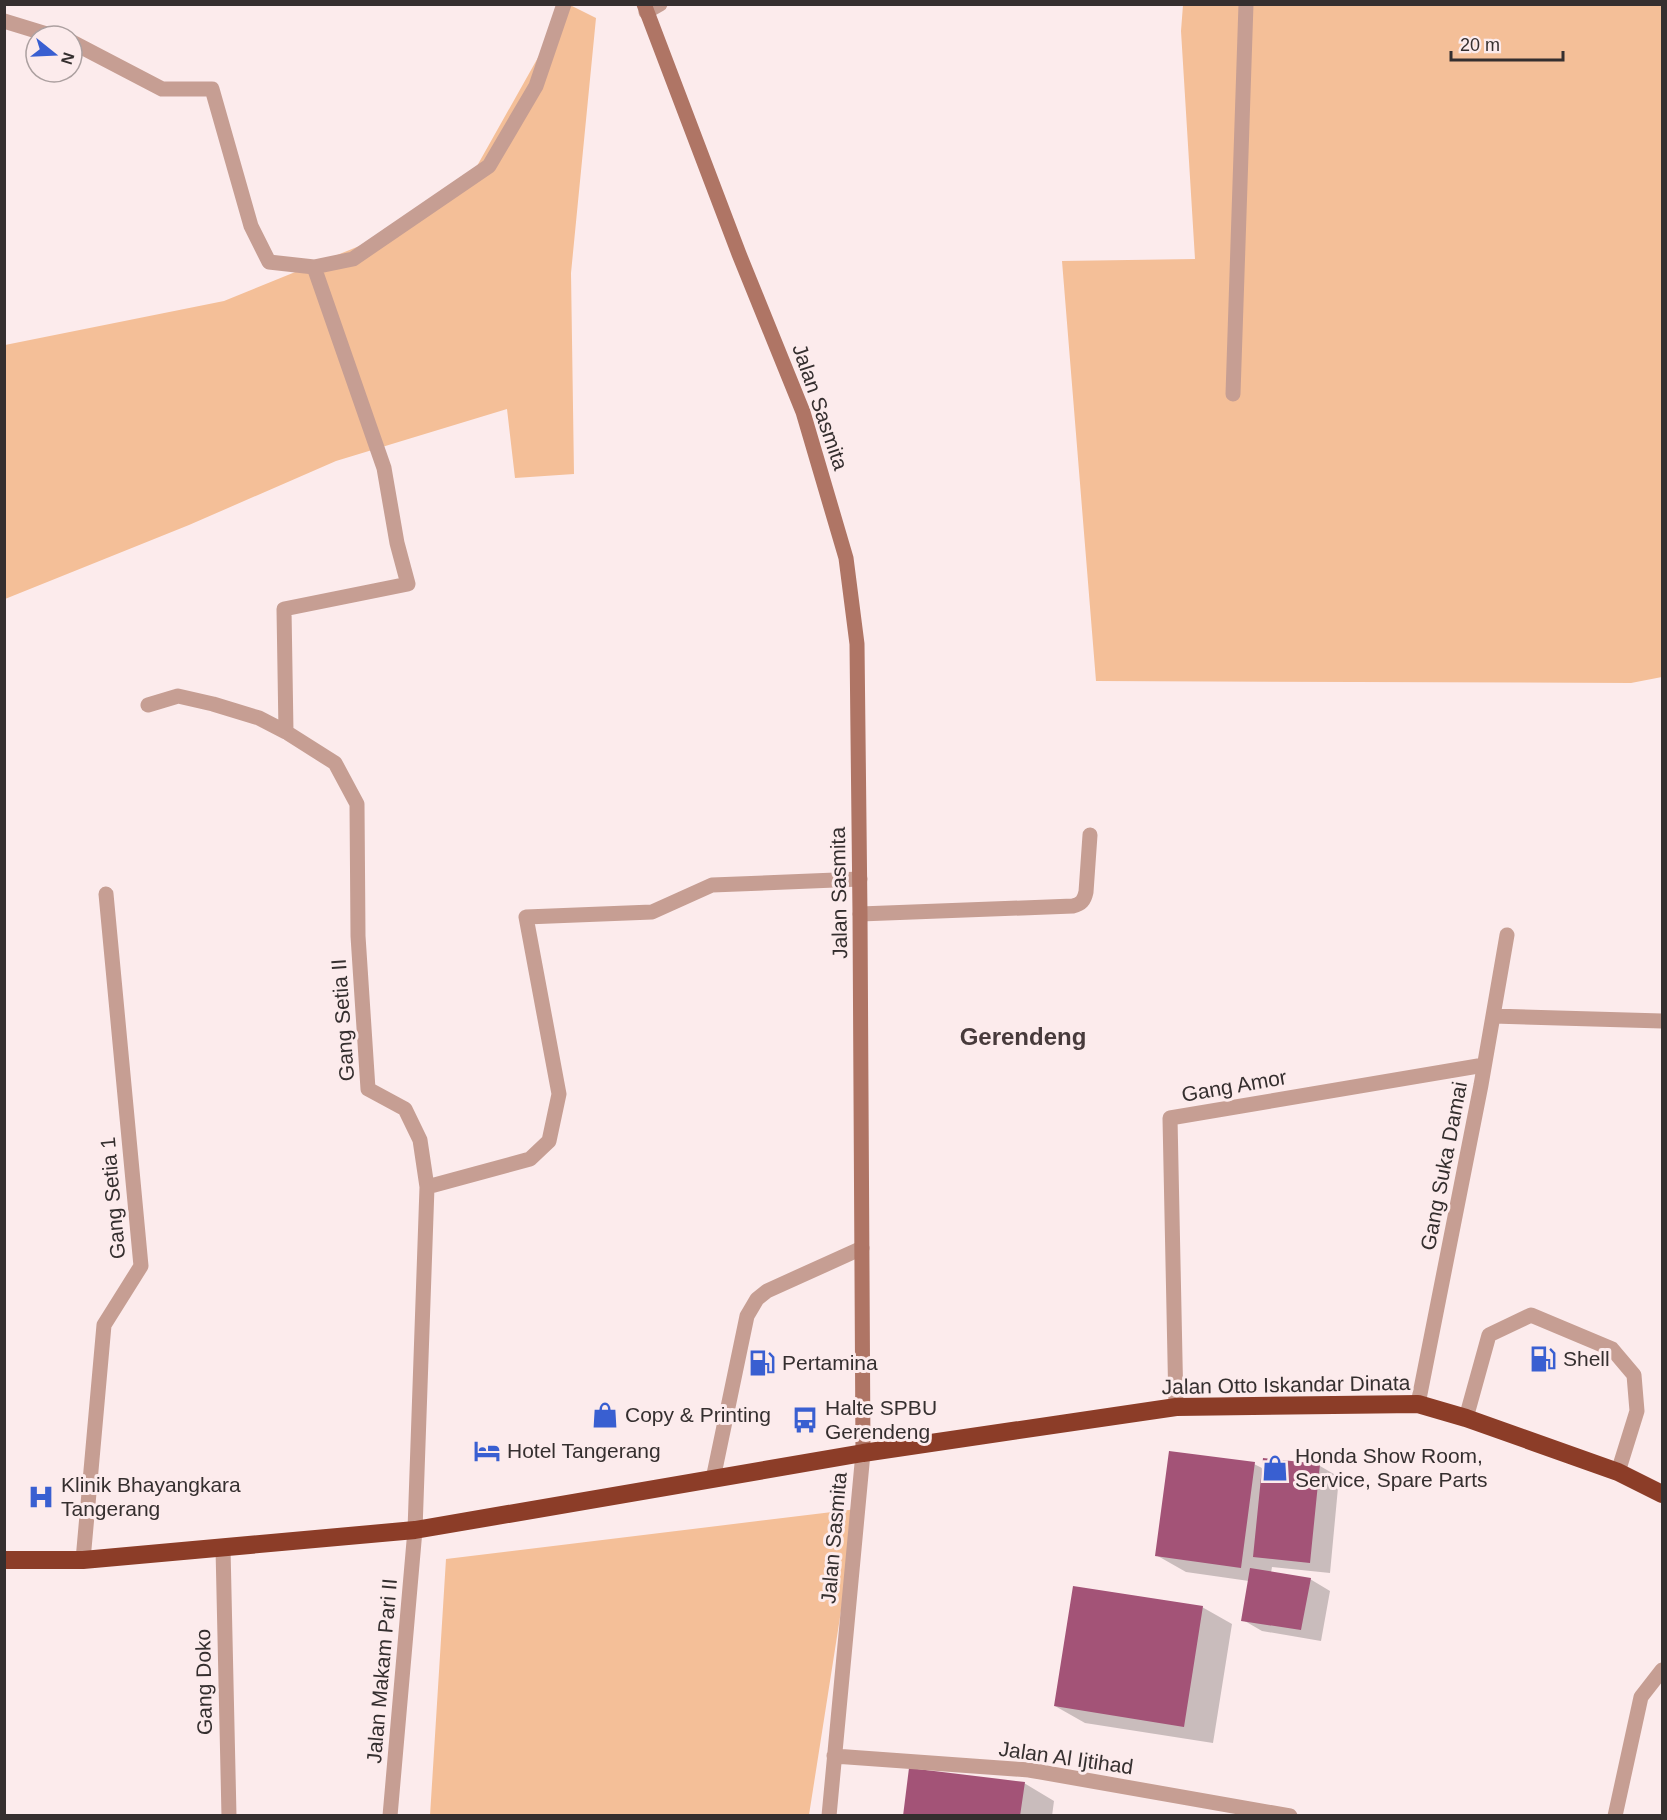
<svg xmlns="http://www.w3.org/2000/svg" width="1667" height="1820" font-family="Arial,sans-serif">
  <rect width="100%" height="100%" fill="#fcebec"/>
  <path fill="#f4bf98" d="M570,5L596,18L571,273L574,474L515,478L507,409L336,461L189,525L5,599V345L224,301L379,238L477,166L540,54Z
    M1183,5H1662V677L1631,683L1096,681L1062,261L1195,259L1181,31Z
    M857,1509L809,1815L430,1816L446,1559Z"/>
  <path fill="#0003" d="M1254,1464L1264,1469L1320,1466L1339,1477L1330,1573L1272,1567L1271,1573L1310,1579L1330,1591L1321,1641L1262,1631L1243,1620L1249,1581L1186,1572L1156,1555Z
    M1202,1607L1232,1624L1213,1743L1085,1723L1055,1706Z
    M1024,1783L1054,1801L1052,1816H904Z"/>
  <path fill="#a35377" d="M1169,1451L1255,1462L1241,1568L1155,1556Z
    M1263,1458L1320,1464L1310,1563L1253,1557Z
    M1250,1568L1311,1578L1301,1630L1241,1621Z
    M1073,1586L1203,1606L1184,1727L1054,1706Z
    M909,1768L1025,1782L1020,1816H903Z"/>
  <g fill="none" stroke-linecap="round" stroke-linejoin="round">
    <path stroke="#c69e93" stroke-width="15" d="M646,12L660,4
      M1233,394L1246,4
      M1466,1418L1489,1335L1531,1315L1612,1349L1634,1375L1637,1411L1618,1472
      M713,1479L747,1316L757,1299L767,1291L862,1248"/>
    <path stroke="#c69e93" stroke-width="15" d="M4,21L53,36
      M72,42L162,89H212L251,226L269,262L314,267L353,259L489,166L536,86L564,4
      M148,705L178,696L213,704L259,718L286,732L335,763L357,804L358,936L368,1089L405,1109L420,1140L427,1187L415,1530L390,1816
      M286,732L284,609L408,584L397,543L384,468L314,267
      M860,914L1073,906C1081,904 1084,901 1086,892L1090,835
      M1493,1016L1662,1021
      M427,1187L530,1159L549,1141L559,1094L526,917L652,912L712,885L860,879
      M1418,1404L1481,1085L1507,935
      M1176,1407L1170,1118L1484,1065
      M223,1548L229,1816
      M83,1560L104,1325L141,1266L106,894
      M834,1756L1029,1770L1290,1816
      M829,1816L863,1453
      M1615,1816L1641,1697L1662,1670"/>
    <path stroke="#af7565" stroke-width="15" d="M644,4L739,254L803,412L846,558L857,644L860,914L863,1453"/>
    <path stroke="#8c3d28" stroke-width="18" d="M4,1560H83L415,1530L863,1453L1176,1407L1418,1404L1466,1418L1618,1472L1662,1494"/>
  </g>
  <defs>
    <g id="fuel-bare" transform="scale(2.07)"><path d="M-5.5-6h7V0h2V4h1.3V-2.5L3-4.5l.8-.8L6-3V5H2.5V1h-1V6h-7ZM-4.2-4.7v3.2H.2V-4.7Z" fill="#395fd1" stroke="#fcebec" stroke-width="2.5" paint-order="stroke"/></g>
    <g id="shop-bare" transform="scale(2.07)"><path d="M-5-2.5h2.3a2.7 3.5 0 0 1 5.4 0H5L5.5 6h-11ZM-1.5-2.5h3a1.5 2.3 0 0 0-3 0Z" fill="#395fd1" stroke="#fcebec" stroke-width="2.5" paint-order="stroke"/></g>
    <g id="bus-bare" transform="scale(2.07)"><path d="M-5-6H5V4H4V6H2V4H-2V6H-4V4H-5ZM-3.5-4V0h7V-4ZM-3.5 1.2v1.5H-2V1.2ZM2 1.2v1.5H3.5V1.2Z" fill="#395fd1" stroke="#fcebec" stroke-width="2.5" paint-order="stroke"/></g>
    <g id="hotel-bare" transform="scale(2.07)"><path d="M-6-4.5h1.5V1H6V5H4.5V3h-9V5H-6ZM-4 0a1.8 1.8 0 1 1 3.6 0ZM.5 0V-2.5h3Q6-2.5 6 0Z" fill="#395fd1" stroke="#fcebec" stroke-width="2.5" paint-order="stroke"/></g>
    <g id="hospital-bare" transform="scale(2.07)"><path d="M-5-5h3v3.5h4V-5h3V5h-3V1.5h-4V5h-3Z" fill="#395fd1" stroke="#fcebec" stroke-width="2.5" paint-order="stroke"/></g>
  </defs>
  <g fill-rule="evenodd">
    <use href="#fuel-bare" x="1543" y="1359"/>
    <use href="#fuel-bare" x="762" y="1363"/>
    <use href="#shop-bare" x="605" y="1415"/>
    <use href="#bus-bare" x="805" y="1420"/>
    <use href="#hotel-bare" x="487" y="1451"/>
    <use href="#shop-bare" x="1275" y="1468"/>
    <use href="#hospital-bare" x="41" y="1497"/>
  </g>
  <g text-anchor="middle" stroke-width="6" stroke-linejoin="round" paint-order="stroke">
    <g font-size="21" fill="#352f2f" stroke="#fcebec">
      <text transform="translate(820 407) rotate(71)" y="7">Jalan Sasmita</text>
      <text transform="translate(839 893) rotate(-91)" y="7">Jalan Sasmita</text>
      <text transform="translate(343 1020) rotate(-94)" y="7">Gang Setia II</text>
      <text transform="translate(1234 1086) rotate(-10)" y="7">Gang Amor</text>
      <text transform="translate(1444 1166) rotate(-79)" y="7">Gang Suka Damai</text>
      <text transform="translate(113 1198) rotate(-95)" y="7">Gang Setia 1</text>
      <text transform="translate(1286 1385) rotate(-1)" y="7">Jalan Otto Iskandar Dinata</text>
      <text transform="translate(834 1538) rotate(-85)" y="7">Jalan Sasmita</text>
      <text transform="translate(382 1671) rotate(-85)" y="7">Jalan Makam Pari II</text>
      <text transform="translate(204 1682) rotate(-91)" y="7">Gang Doko</text>
      <text transform="translate(1066 1758) rotate(8)" y="7">Jalan Al Ijtihad</text>
    </g>
    <g font-size="21" fill="#352f2f" stroke="#fcebec" text-anchor="start">
      <text x="1563" y="1366">Shell</text>
      <text x="782" y="1370">Pertamina</text>
      <text x="825" y="1415">Halte SPBU<tspan x="825" dy="24">Gerendeng</tspan></text>
      <text x="625" y="1422">Copy &amp; Printing</text>
      <text x="507" y="1458">Hotel Tangerang</text>
      <text x="1295" y="1463">Honda Show Room,<tspan x="1295" dy="24">Service, Spare Parts</tspan></text>
      <text x="61" y="1492">Klinik Bhayangkara<tspan x="61" dy="24">Tangerang</tspan></text>
    </g>
    <g font-size="24" font-weight="bold" fill="#473a3b" stroke="#fcebec">
      <text x="1023" y="1045">Gerendeng</text>
    </g>
  </g>
  <rect width="1667" height="1820" fill="none" stroke="#352f2f" stroke-width="12"/>
  <g transform="translate(54 54) rotate(108)"><circle r="28" fill="#fcebec" stroke="#aca0a0" stroke-width="1.5"/>
  <path d="M0-4.5L10 22L0 15L-10 22Z" fill="#395fd1"/>
  <text y="-9" font-size="16" font-weight="bold" text-anchor="middle" fill="#352f2f">N</text>
  </g>
  <path d="M1451 51v9h112v-9" fill="none" stroke="#352f2f" stroke-width="3"/>
  <text x="1460" y="51" font-size="18" fill="#352f2f" stroke="#fcebec" stroke-width="4.5" paint-order="stroke">20 m</text>
</svg>
